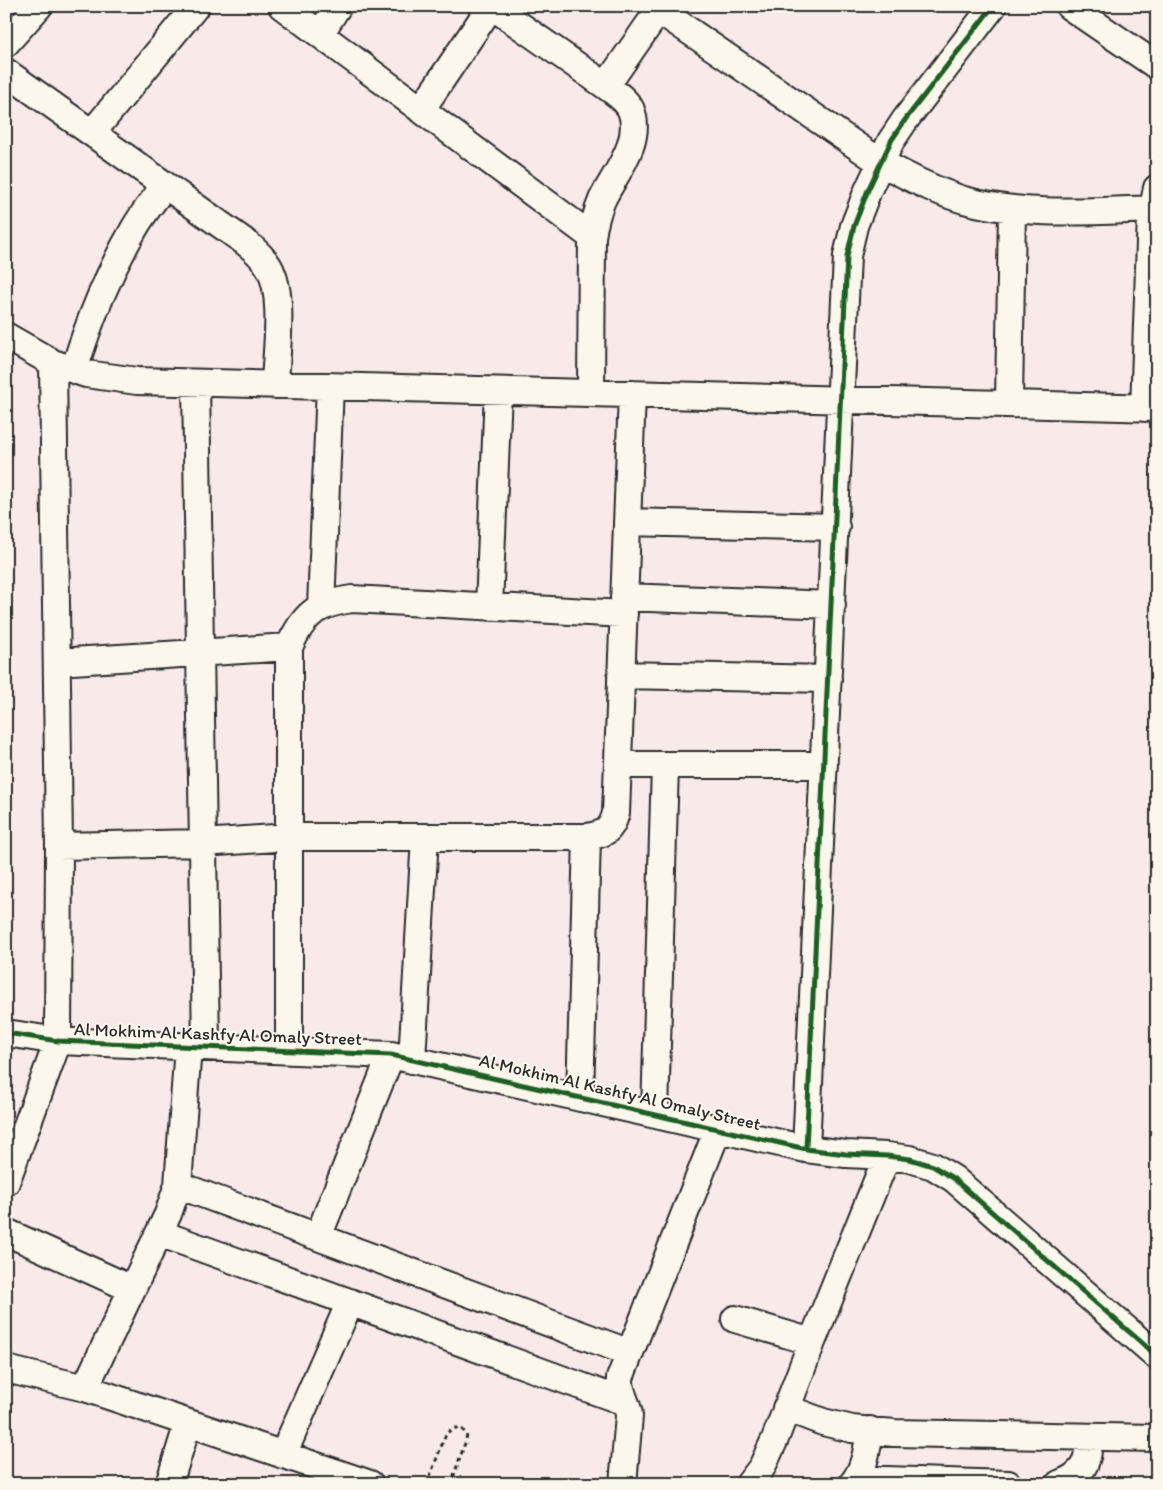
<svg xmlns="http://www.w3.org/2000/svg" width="1163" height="1490" font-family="Itim,sans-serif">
  <rect width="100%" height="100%" fill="#f7eae8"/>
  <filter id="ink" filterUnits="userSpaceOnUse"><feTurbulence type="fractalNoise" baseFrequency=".02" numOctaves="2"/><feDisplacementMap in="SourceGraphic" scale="10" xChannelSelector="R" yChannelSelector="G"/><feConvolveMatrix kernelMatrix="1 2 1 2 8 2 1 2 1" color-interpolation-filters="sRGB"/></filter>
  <g filter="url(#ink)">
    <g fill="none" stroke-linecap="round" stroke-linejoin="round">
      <g stroke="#2b2b2b" stroke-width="30">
        <path id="street" d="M282,6L592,237
          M492,6L606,86C615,93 626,99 631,110C643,142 615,173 602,200C597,212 594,223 592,237L591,393
          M653,6L880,162C907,176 934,191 964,200C1026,217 1092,211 1157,209
          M1069,6L1157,66
          M320,34L338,6
          M6,43L39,6
          M6,72L245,242C254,249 263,257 269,267C285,296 276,351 275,385
          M606,86L659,10
          M421,110L491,6
          M92,133L196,6
          M6,336L53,363L86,374L137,381L1157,408
          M74,370C90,319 107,276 134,229C143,213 155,199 165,185
          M196,383L206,1047
          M1009,404L1012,209
          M1144,408L1150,242L1151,218L1157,188
          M627,522L836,527
          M624,597L832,605
          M321,607L330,386
          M489,607L498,391
          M57,662L289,647
          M621,675L828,679
          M618,765H824
          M59,846L203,843L289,837H587C605,834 611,831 616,813L632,394
          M6,1033L58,1041L391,1055L806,1149L846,1154L887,1156L910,1159L933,1166L954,1179L1157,1356
          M289,1050V647C304,614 316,604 352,599L624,614
          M412,1060L425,837
          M580,1098L587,837
          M655,1114L665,765
          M806,1149L847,256L854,226L868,190L891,141L905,120L993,6
          M6,1182L58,1041L59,846L53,363
          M178,1185L630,1353
          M6,1232L132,1289
          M159,1233L625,1402
          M318,1237L391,1055
          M735,1319L812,1342
          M6,1369L85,1388L370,1484
          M85,1388L168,1214L178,1185L188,1046
          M786,1408L823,1422L852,1429L894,1433L1157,1438
          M283,1455L350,1302
          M856,1479L1008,1484
          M169,1484L188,1423
          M623,1484L629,1416C628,1402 619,1394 620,1378L718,1129
          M749,1484L762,1467L775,1439L812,1342L887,1156
          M852,1484C865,1469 867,1449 870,1430
          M1059,1484C1083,1475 1089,1463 1089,1438"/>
      </g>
      <path stroke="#2b2b2b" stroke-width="3" stroke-dasharray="4 4" stroke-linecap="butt" d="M427,1484L446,1434L453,1428H461L467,1435L465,1443L451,1484"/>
      <use href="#street" stroke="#fbf7ec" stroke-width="26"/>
      <g stroke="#fbf7ec" stroke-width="8">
        <path id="cycleway" d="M6,1033L58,1041L391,1055L806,1149L846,1154L887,1156L910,1159L933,1166L954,1179L1157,1356
          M806,1149L847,256L854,226L868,190L891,141L905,120L993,6"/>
      </g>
      <use href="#cycleway" stroke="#1b5e20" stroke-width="5"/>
    </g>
  </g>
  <g text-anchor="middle" stroke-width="4" stroke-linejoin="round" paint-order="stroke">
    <g font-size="18" fill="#2b2b2b" stroke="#fbf7ec">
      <text transform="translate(218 1034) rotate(2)" y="6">Al Mokhim Al Kashfy Al Omaly Street</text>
      <text transform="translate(620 1092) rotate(13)" y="6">Al Mokhim Al Kashfy Al Omaly Street</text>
    </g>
  </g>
  <rect width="1163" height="1490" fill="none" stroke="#fbf7ec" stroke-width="25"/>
  <rect x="12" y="12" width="1138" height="1465" fill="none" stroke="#2b2b2b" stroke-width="2" filter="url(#ink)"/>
</svg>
